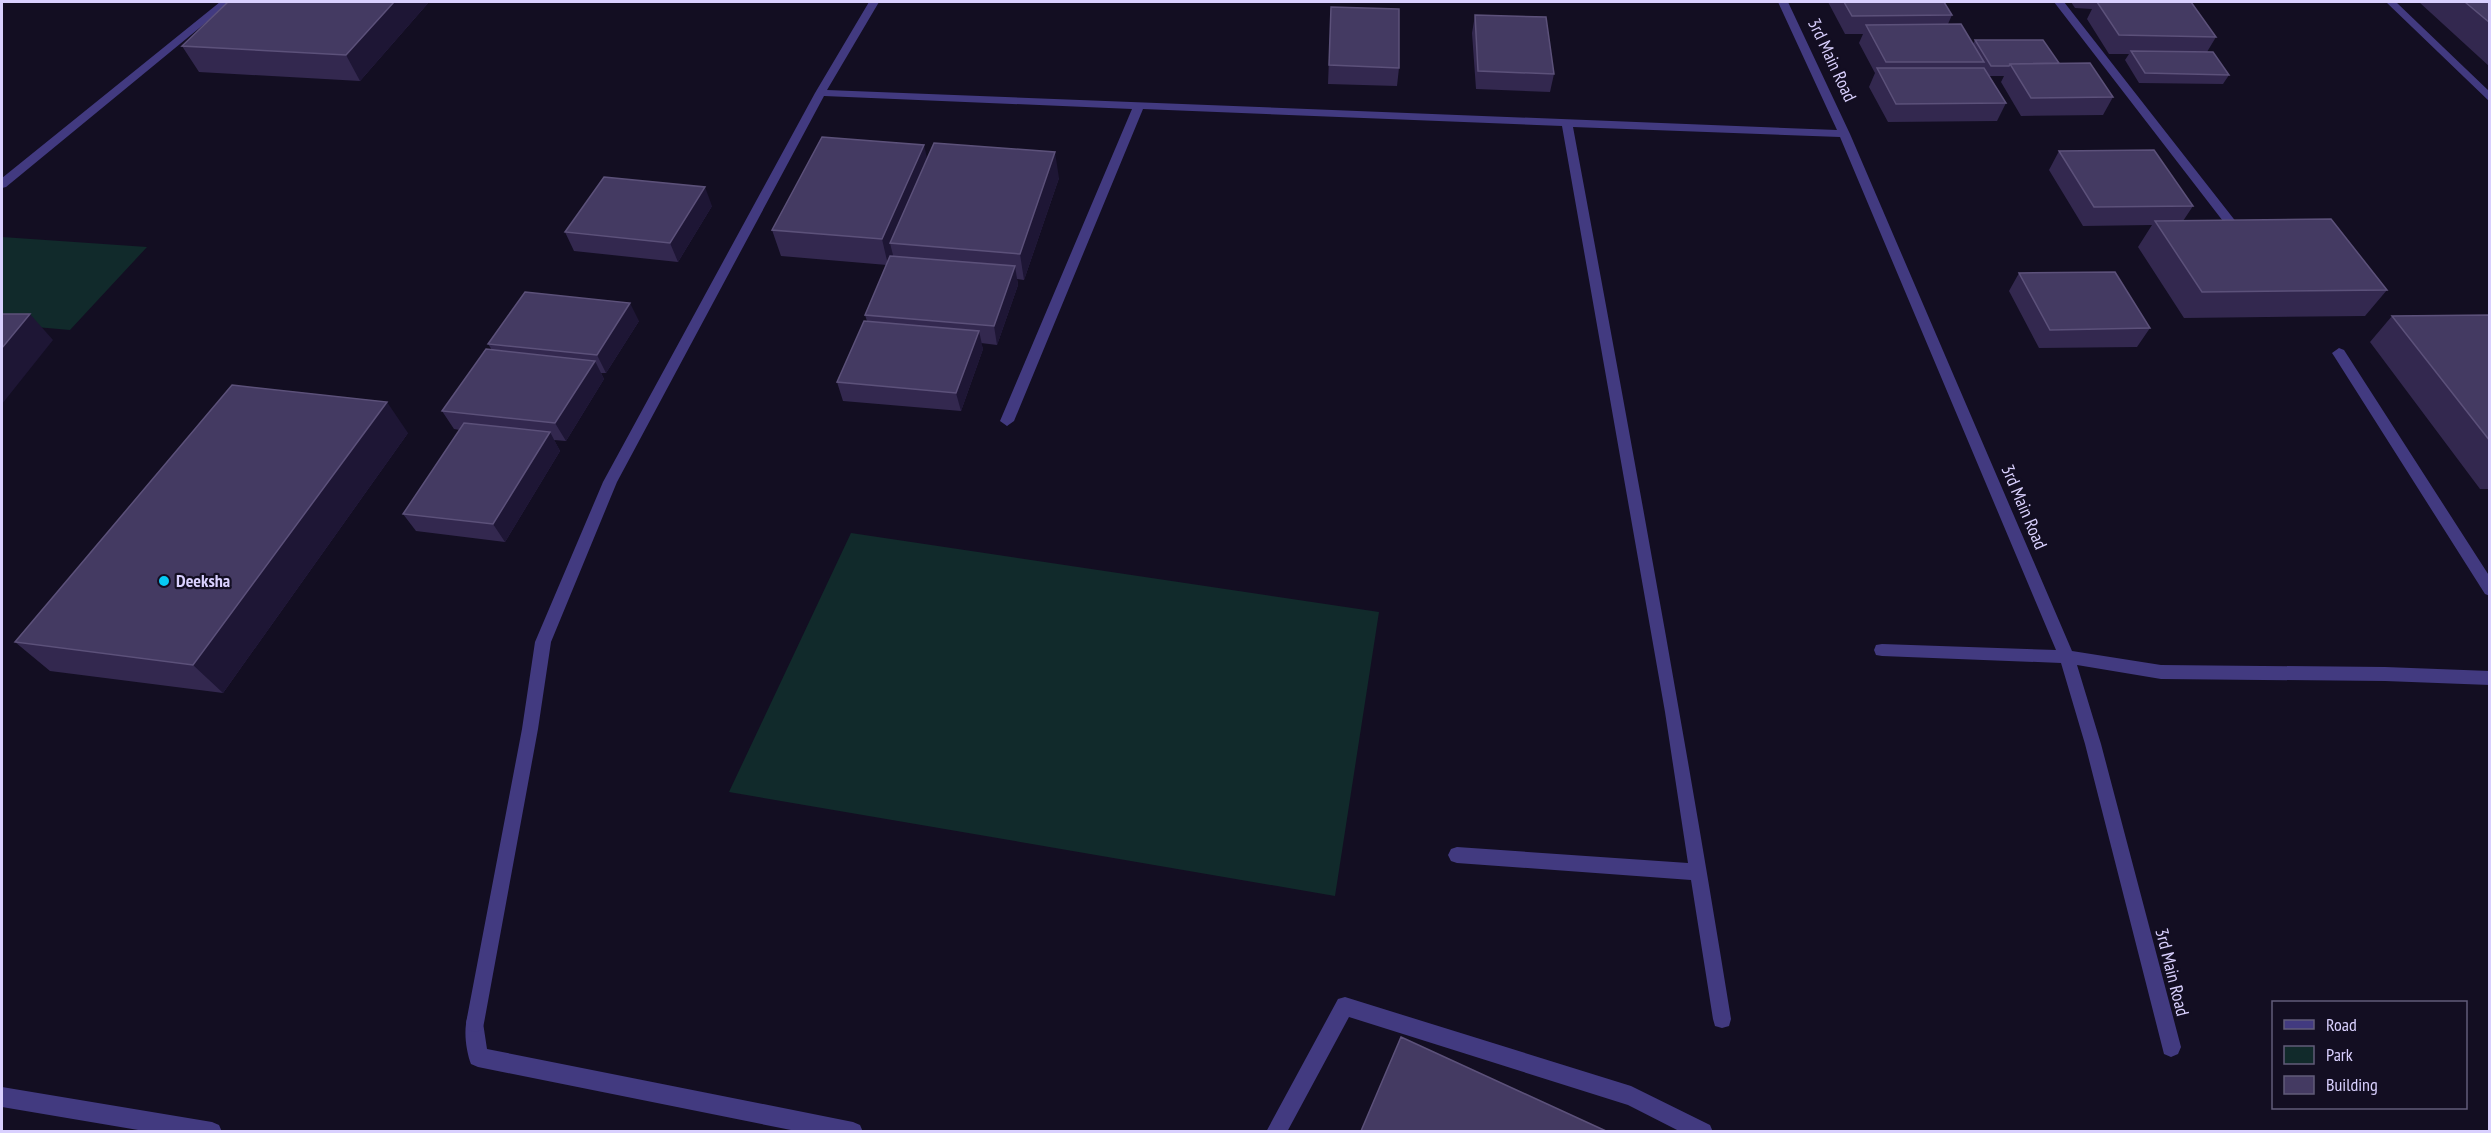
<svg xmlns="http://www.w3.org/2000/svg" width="2491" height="1133" font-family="'PT Sans Narrow',sans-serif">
  <rect width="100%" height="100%" fill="#130e22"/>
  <path fill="#112a2b" d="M2,237L147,247L70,330L2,324Z
    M851,533L1379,612L1335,896L729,792Z"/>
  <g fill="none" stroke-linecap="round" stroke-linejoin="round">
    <path fill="#423a80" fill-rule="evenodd" d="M220,2H231L6,187L2,188V178Z
      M1345,997L1631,1086L1710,1125L1713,1132H1681L1628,1105L1349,1017L1287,1132H1266L1338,999Z
      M475,1014L482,1016L487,1049L853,1122L860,1125L863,1132H801L478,1067L471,1064C466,1051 463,1029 468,1016Z"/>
    <path fill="#423a80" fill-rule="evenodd" d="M869,2H879L827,90L1837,130L1778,2H1788L1850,134L2072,651L2161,665L2385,667L2490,671V685L2385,681L2161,679L2077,665L2101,744L2181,1047L2178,1054L2171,1057L2164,1054L2085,744L2061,663L1882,656L1876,655L1874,650L1876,645L1882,644L2056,650L1840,137L1573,127C1628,424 1683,721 1731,1019L1729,1026L1722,1028L1715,1026L1713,1019L1691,880L1457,863L1451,861L1448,855L1451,849L1457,847L1688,863L1665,712L1562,126L1143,109L1014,421L1007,426L1000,421L1132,109L824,96L617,482L551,642L538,729L484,1023L482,1030L475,1032L468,1030L466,1023L522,729L535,642L603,482L815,93Z
      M2054,2H2064L2244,232V238H2236Z
      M2386,2H2396L2490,92V102Z
      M2339,348L2344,350L2490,577V596L2485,594L2334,356L2332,353Z
      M2,1087L212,1122L219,1125L222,1132H150L2,1107Z"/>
  </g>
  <path fill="#33284f" d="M429,2L360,81L199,72L182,46Z
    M1828,2H1944L1952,15L1948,24L1973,44L1975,40L2059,63L2113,97L2103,115L2021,116L2001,82L2004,76H1989L2006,103L1997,121L1888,122L1869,87L1875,73L1859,43L1863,34H1845Z
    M2071,2H2173L2216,37L2207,52L2229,75L2223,84L2139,83L2125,60L2129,54H2109L2087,19L2092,9L2075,8Z
    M2419,2H2490V67Z
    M1331,7L1399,68L1397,86L1328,84Z
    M1475,15L1554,74L1550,92L1476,89L1472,33Z
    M2059,151L2193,206L2183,221L2387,290L2365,316L2184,318L2138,247L2152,225L2083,226L2049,170Z
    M927,159L1059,178L1024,280L1017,279L1018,285L997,345L981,343L983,349L961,411L843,401L837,382L867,321L865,315L887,265L781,256L772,230Z
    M712,206L678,262L574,251L565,232Z
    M2019,273L2150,328L2137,347L2039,348L2009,291Z
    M2490,315V489H2480L2370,342L2392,316Z
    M639,321L606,373H601L604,379L566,441L554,440L560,451L505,542L416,531L403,514L460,430L454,429L442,411L492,350L488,344Z
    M408,433L223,693L50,671L15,642Z"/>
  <path fill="#1e1635" d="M394,2H429L360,81L346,55Z
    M924,145L930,171L890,243L893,255L888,265L882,239Z
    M1055,152L1059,178L1024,280L1020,254Z
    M705,187L712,206L678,262L670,243Z
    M1015,266L1018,285L997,345L994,326Z
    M630,303L639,321L606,373L597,355Z
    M30,314L53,340L2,404V348Z
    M979,331L983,349L961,411L956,393Z
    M595,361L604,379L566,441L555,423Z
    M387,402L408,433L223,693L193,665Z
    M550,432L560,451L505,542L493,524Z"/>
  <path fill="#443a62" stroke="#5c517a" stroke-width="1.5" d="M228,2H394L346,55L182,46Z
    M1844,2H1944L1952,15L1852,16Z
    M2097,2H2191L2216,37L2119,35Z
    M2465,2H2490V23Z
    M1331,7L1399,9V68L1329,65Z
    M1475,15L1546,17L1554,74L1478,71Z
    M1961,24L1984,62H1886L1866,25Z
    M1975,40H2043L2059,63L2010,64L2009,66H1991Z
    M2131,51L2213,52L2229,75L2145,73Z
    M2090,63L2113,97L2031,98L2010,64Z
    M1877,68H1984L2006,103L1896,104Z
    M822,137L924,145L882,239L772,230Z
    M934,143L1055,152L1020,254L890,243Z
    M2154,150L2193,206L2094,207L2059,151Z
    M604,177L705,187L670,243L565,232Z
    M2331,219L2387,290L2202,292L2155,221Z
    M890,256L1015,266L994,326L865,315Z
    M2115,272L2150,328L2050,330L2019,273Z
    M525,292L630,303L597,355L488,344Z
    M2,314H30L2,348Z
    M2490,315V441L2392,316Z
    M864,321L979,331L956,393L837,382Z
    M486,349L595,361L555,423L442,411Z
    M232,385L387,402L193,665L15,642Z
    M464,423L550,432L493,524L403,514Z
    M1401,1037L1606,1131H1361Z"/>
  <circle fill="#06caf4" stroke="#130e22" stroke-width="2" cx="164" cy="581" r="6"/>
  <g text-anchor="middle" stroke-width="4.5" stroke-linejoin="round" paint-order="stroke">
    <g font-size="18" fill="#d9d0fe" stroke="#130e22">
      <text transform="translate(1832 60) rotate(65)" y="6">3rd Main Road</text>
      <text transform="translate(2024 507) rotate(67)" y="6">3rd Main Road</text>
      <text transform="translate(2172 972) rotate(76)" y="6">3rd Main Road</text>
    </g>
    <g font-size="18" font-weight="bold" fill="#d9d0fe" stroke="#130e22" text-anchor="start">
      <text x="176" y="587">Deeksha</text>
    </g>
  </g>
  <rect width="2491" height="1133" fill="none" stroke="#d9d0fe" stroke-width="6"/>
  <rect x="2272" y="1001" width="195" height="108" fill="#130e22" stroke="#625c7a" stroke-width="1.5"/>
  <rect x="2284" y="1020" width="30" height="9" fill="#423a80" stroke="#625c7a" stroke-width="1.5"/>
  <text x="2326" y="1031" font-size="18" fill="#d9d0fe">Road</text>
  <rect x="2284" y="1046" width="30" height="18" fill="#112a2b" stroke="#625c7a" stroke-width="1.5"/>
  <text x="2326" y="1061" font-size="18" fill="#d9d0fe">Park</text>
  <rect x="2284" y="1076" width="30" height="18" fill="#443a62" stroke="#625c7a" stroke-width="1.5"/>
  <text x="2326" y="1091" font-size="18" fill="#d9d0fe">Building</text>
</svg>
